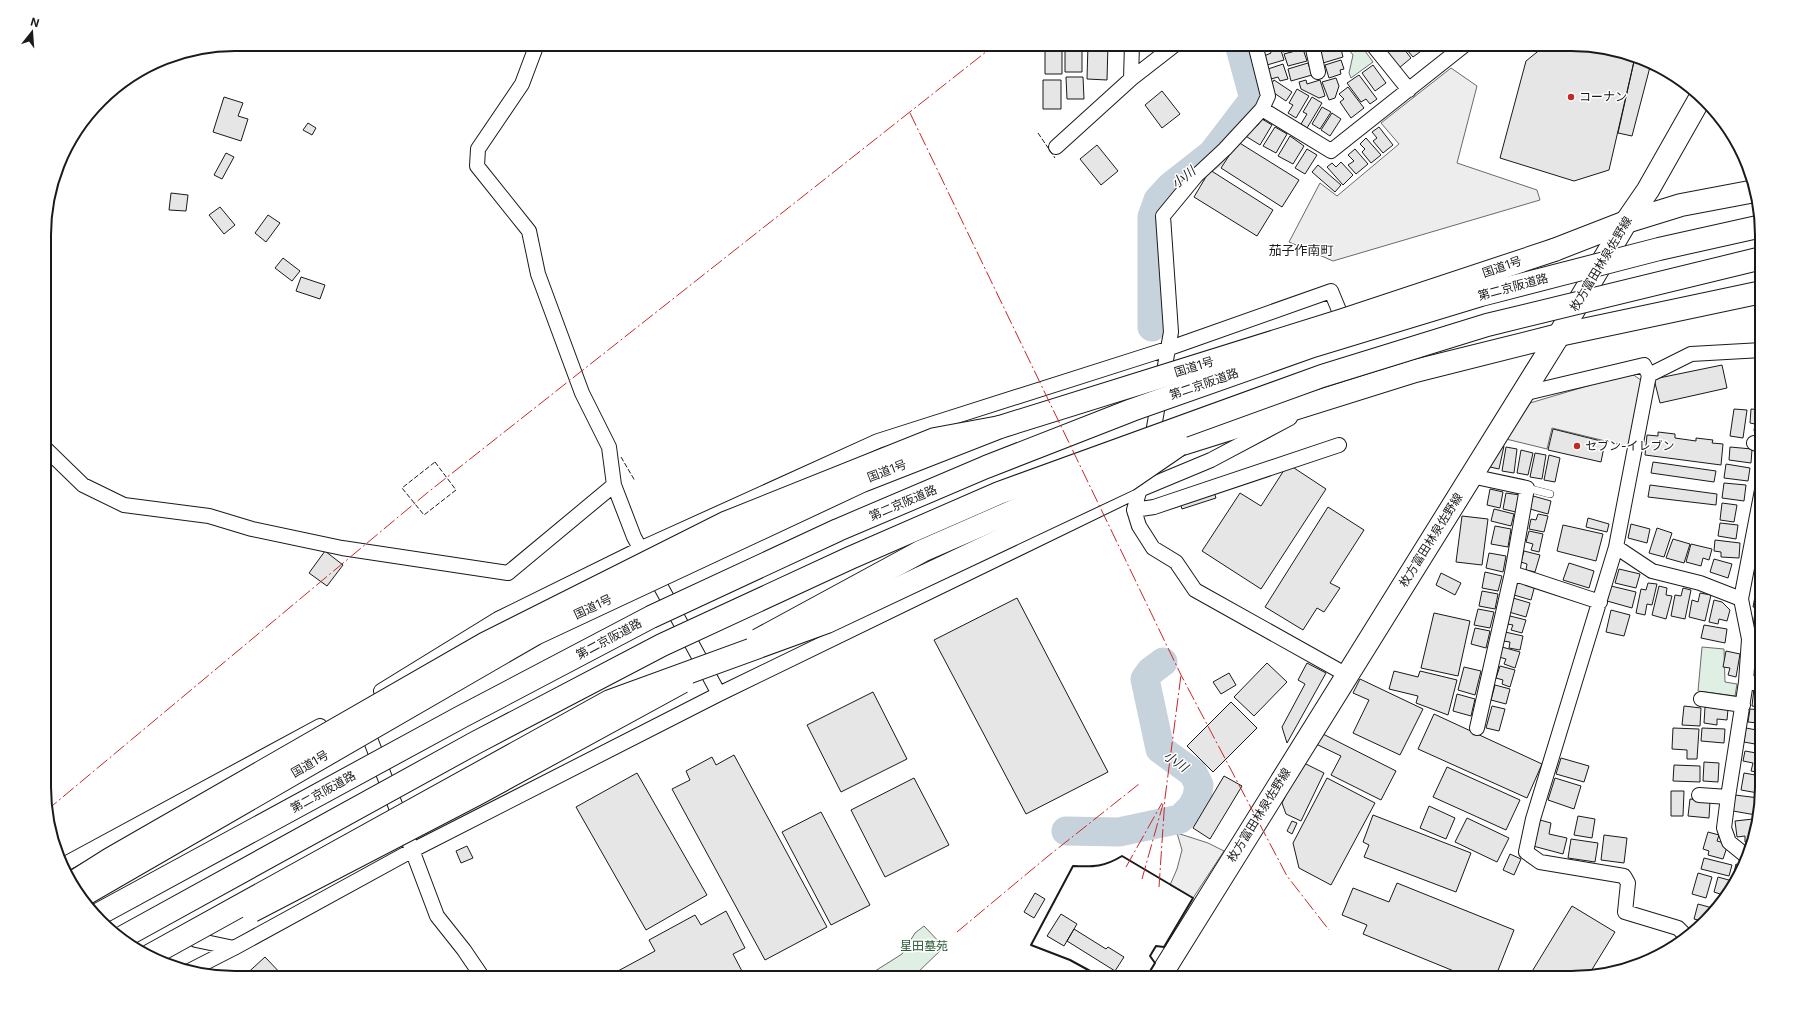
<svg xmlns="http://www.w3.org/2000/svg" width="1806" height="1022" font-family="Inter,'Noto Sans JP',sans-serif">
  <rect width="100%" height="100%" fill="#fff"/>
  <path fill="#e0efe3" stroke="#6a6a6a" d="M1344,44H1360L1373,62L1351,78L1349,73L1353,55Z
    M1702,647L1724,649L1725,682L1737,684L1735,696L1698,691Z
    M924,926L944,947L915,975L917,978H864L902,954L915,933Z"/>
  <path fill="#ededed" stroke="#6a6a6a" d="M1451,68L1477,86L1457,163L1537,190L1540,200L1333,261L1289,242L1320,183L1337,196L1399,144L1381,123Z
    M1631,373L1642,381L1630,447L1552,428L1547,449L1506,439L1530,403Z
    M1177,833L1208,843L1224,851L1193,898L1170,885L1177,869L1182,850Z"/>
  <g fill="none" stroke-linecap="round" stroke-linejoin="round">
    <path stroke="#c6d2dc" stroke-width="29" d="M1152,327V217L1158,200L1170,187L1212,154L1254,99L1239,44
      M1066,831L1119,832L1180,819L1192,807L1197,797L1199,785L1193,773L1160,749L1145,679L1151,671L1163,662"/>
  </g>
  <path fill="#e6e6e6" stroke="#1a1a1a" d="M1088,44H1108L1107,80L1087,79Z
    M1272,44H1279L1284,60L1267,65L1264,56L1271,53L1268,45Z
    M1281,44H1303V47L1283,52Z
    M1318,44H1332L1319,48Z
    M1394,44H1400L1411,58L1399,68L1386,51Z
    M1402,44H1420L1424,49L1413,57Z
    M1547,44H1571L1621,51L1635,57L1609,170L1574,181L1500,158L1526,61Z
    M1065,45H1082V72H1065Z
    M1340,45L1343,57L1323,63L1319,51Z
    M1045,46H1062V74H1045Z
    M1303,49L1307,61L1288,66L1284,54Z
    M1635,57L1651,63L1632,136L1618,133Z
    M1341,60L1344,69L1340,70L1341,74L1329,78L1325,65Z
    M1308,63L1312,75L1291,81L1288,69Z
    M1283,64L1288,79L1280,81L1278,77L1271,79L1268,69Z
    M1373,65L1386,83L1375,91L1362,73Z
    M1359,75L1377,99L1370,104L1366,99L1361,102L1347,83Z
    M1066,77H1083L1084,99H1067Z
    M1336,78L1339,86L1335,98L1329,100L1322,82Z
    M1043,80H1061V109H1043Z
    M1274,80L1292,92L1286,101L1268,89Z
    M1306,80L1307,84L1320,80L1325,96L1319,98L1301,89L1299,82Z
    M1348,87L1364,108L1351,118L1340,102L1344,99L1339,94Z
    M1297,89L1309,96L1296,118L1288,113L1293,105L1289,103Z
    M1162,91L1180,114L1162,128L1145,105Z
    M224,97L243,103L238,116L248,119L241,141L213,132Z
    M1312,97L1322,103L1307,128L1301,124L1307,114L1303,112Z
    M1322,107L1331,112L1320,129L1312,124Z
    M1332,113L1341,119L1330,136L1321,130Z
    M1262,119L1272,125L1260,145L1244,135L1252,123L1257,126Z
    M308,123L316,128L312,135L303,130Z
    M1275,127L1287,134L1276,153L1263,146Z
    M1379,127L1393,145L1383,153L1373,141L1377,138L1372,132Z
    M1290,136L1304,146L1293,164L1278,156Z
    M1366,138L1381,155L1371,163L1362,152L1365,149L1360,144Z
    M1238,142L1299,180L1282,207L1221,168Z
    M1097,145L1118,171L1101,185L1080,159Z
    M1307,149L1317,155L1305,174L1295,168Z
    M1355,149L1368,164L1356,174L1348,165L1354,161L1348,155Z
    M226,153L234,157L222,179L214,175Z
    M1341,162L1353,175L1343,185L1327,167L1332,163L1336,167Z
    M1318,165L1341,185L1335,192L1312,172Z
    M1210,170L1273,210L1257,236L1194,197Z
    M171,193L188,195L186,211L169,210Z
    M220,207L235,225L224,234L209,215Z
    M268,215L280,223L266,242L255,233Z
    M283,258L300,271L292,281L275,268Z
    M301,277L325,285L320,299L296,291Z
    M1722,365L1727,388L1660,403L1654,379Z
    M1734,409L1747,410L1743,438L1730,436Z
    M1751,409L1762,410V432L1754,431L1755,424L1750,423Z
    M1553,429L1605,442L1601,462L1548,450Z
    M1658,432L1675,434V438L1696,441V438L1713,440L1712,443L1723,444L1721,465L1645,455L1647,435L1658,436Z
    M1494,444L1504,446L1499,469L1490,467Z
    M1506,447L1517,449L1514,473L1502,471Z
    M1730,447L1752,449L1751,463L1729,460Z
    M1521,450L1533,453L1528,475L1517,473Z
    M1535,453L1546,455L1542,479L1530,477Z
    M1549,455L1560,458L1555,482L1544,480Z
    M1653,462L1716,471L1714,482L1651,473Z
    M1288,464L1326,489L1261,589L1202,551L1240,493L1261,506Z
    M1726,464L1750,468L1748,481L1724,478Z
    M1724,483L1746,485L1744,501L1722,498Z
    M1650,485L1717,494L1716,505L1648,497Z
    M1490,489L1503,492L1500,508L1487,505Z
    M1214,492L1216,498L1182,509L1180,503Z
    M1506,493L1520,495L1516,512L1503,509Z
    M1533,496L1551,501L1548,514L1530,509Z
    M1722,503L1737,505L1734,522L1720,520Z
    M1328,507L1364,530L1330,583L1340,588L1324,612L1317,608L1303,630L1265,607Z
    M1494,509L1514,514L1511,526L1491,521Z
    M1538,514L1548,516L1544,532L1529,529L1531,519L1536,520Z
    M1462,516L1488,519L1482,565L1456,562Z
    M1588,518L1609,524L1607,532L1586,527Z
    M1720,523L1738,525L1736,539L1718,536Z
    M1631,524L1650,529L1647,543L1628,538Z
    M1563,525L1603,534L1596,561L1557,551Z
    M1495,526L1511,529L1508,547L1491,544Z
    M1657,528L1672,533L1664,557L1649,553Z
    M1529,531L1543,534L1539,552L1531,550L1533,544L1526,542Z
    M1673,539L1690,544L1684,563L1666,558Z
    M1715,540L1740,543L1739,558L1721,557V552L1714,551Z
    M1691,544L1712,549L1709,560L1703,558L1701,566L1686,562Z
    M325,551L343,565L327,586L309,573Z
    M1524,551L1540,555L1535,572L1526,570L1527,564L1521,562Z
    M1489,553L1506,556L1503,572L1486,568Z
    M1714,559L1732,564L1728,578L1710,572Z
    M1569,563L1594,571L1589,588L1563,580Z
    M1619,569L1640,574L1636,588L1615,583Z
    M1485,572L1502,576L1498,591L1482,588Z
    M1441,573L1461,583L1455,595L1436,585Z
    M1518,580L1535,585L1531,600L1514,595Z
    M1648,583L1657,584L1652,605L1647,604L1645,615L1636,613L1641,589L1646,590Z
    M1611,586L1636,592L1632,608L1607,601Z
    M1659,586L1667,588L1666,595L1672,596L1666,619L1652,615Z
    M1683,588L1691,590L1685,619L1671,616L1675,595L1681,596Z
    M1482,591L1498,594L1495,609L1479,606Z
    M1756,591L1762,592V608L1753,607Z
    M1700,593L1711,595L1705,621L1689,617L1692,600L1698,602Z
    M1017,598L1108,772L1026,814L934,640Z
    M1513,598L1530,603L1526,617L1509,612Z
    M1714,600L1722,602L1730,610L1727,621L1719,619L1718,624L1709,622Z
    M1478,609L1494,612L1490,628L1474,625Z
    M1611,610L1630,615L1624,636L1606,632Z
    M1755,612L1762,613V628L1753,627Z
    M1434,613L1470,621L1458,676L1421,668Z
    M1510,616L1526,620L1522,633L1511,630L1513,625L1507,624Z
    M1704,625L1727,629L1725,643L1701,638Z
    M1475,628L1490,631L1486,648L1471,644Z
    M1505,632L1523,636L1520,650L1509,648L1510,642L1503,641Z
    M1757,632L1762,633V645L1756,644Z
    M1502,647L1520,652L1515,668L1504,664L1506,659L1499,657Z
    M1726,651L1740,654L1736,677L1728,675L1730,668L1723,667Z
    M1756,655L1762,656V676L1753,674Z
    M1267,663L1287,682L1254,716L1234,697Z
    M1307,663L1326,673L1287,743L1282,727L1305,684L1298,680Z
    M1500,666L1515,670L1510,687L1502,684L1503,680L1496,678Z
    M1464,667L1481,671L1475,695L1458,690Z
    M1394,671L1418,677L1420,671L1457,680L1448,715L1416,703L1418,696L1389,689Z
    M1229,673L1236,685L1221,694L1213,682Z
    M1360,679L1423,709L1400,755L1353,733L1369,700L1353,693Z
    M1495,685L1510,689L1506,704L1491,700Z
    M1754,688L1762,689V707L1752,706Z
    M873,692L907,759L841,792L807,725Z
    M1457,694L1475,699L1471,716L1453,711Z
    M1231,702L1257,728L1213,772L1187,746Z
    M1492,706L1505,709L1499,731L1486,728Z
    M1684,706L1701,708L1700,726L1682,725Z
    M1705,707L1728,709L1727,720L1717,719V725L1704,723Z
    M1750,709L1762,710V727H1758V723L1748,722Z
    M1434,714L1542,764L1527,798L1418,749Z
    M1673,728L1699,729L1697,759H1687V750L1672,749Z
    M1702,728L1725,729L1724,743L1701,741Z
    M1746,728L1762,731V750L1755,749V744L1744,742Z
    M1321,733L1396,771L1381,800L1331,775L1341,756L1316,744Z
    M1745,751L1762,754V773L1751,771L1753,763L1743,761Z
    M734,755L827,927L765,960L672,789L690,780L686,771L712,757L716,765Z
    M1561,758L1589,766L1584,782L1556,774Z
    M1302,762L1324,773L1301,821L1286,814L1282,803Z
    M1704,762L1719,763L1718,782L1703,781Z
    M1674,765L1700,766V782L1673,781Z
    M1447,767L1520,800L1506,830L1433,797Z
    M637,773L707,895L646,930L576,807Z
    M1744,773L1761,776L1758,793L1741,790Z
    M1224,776L1242,786L1210,839L1193,828Z
    M914,778L949,845L885,877L851,810Z
    M1327,778L1375,803L1331,885L1299,868L1293,843Z
    M1555,778L1581,786L1574,809L1548,800Z
    M1671,791H1684L1683,816H1671Z
    M1735,795L1759,798L1756,815L1733,811Z
    M1690,799L1710,801L1709,818L1688,816Z
    M1429,806L1455,818L1446,839L1420,828Z
    M821,812L870,905L831,925L782,832Z
    M1373,815L1471,853L1456,892L1364,857L1369,845L1363,842Z
    M1578,816L1595,819L1592,838L1574,835Z
    M1467,818L1509,838L1497,862L1455,842Z
    M1753,819V827L1749,842H1745V836L1737,837L1735,821Z
    M1540,820L1551,823L1549,834L1567,838L1563,854L1533,846Z
    M1292,821L1297,823L1292,834L1287,831Z
    M1708,832L1719,835L1717,841L1728,844L1723,859L1708,855L1709,851L1703,849Z
    M1604,835L1627,838L1624,863L1601,860Z
    M1571,839L1598,843L1595,862L1568,858Z
    M467,846L473,858L461,863L456,851Z
    M1510,854L1521,859L1514,875L1503,870Z
    M1704,858L1732,865L1729,876L1701,869Z
    M1736,864L1742,866L1738,879L1733,877Z
    M1698,873L1712,877L1706,898L1692,894Z
    M1718,877L1736,882L1726,896L1714,892Z
    M1397,883L1514,930L1495,978H1471L1363,934L1367,925L1342,915L1353,888L1389,902Z
    M1035,893L1045,899L1034,918L1024,912Z
    M1698,904L1716,909L1706,922L1694,919Z
    M1572,906L1615,932L1588,976L1528,978Z
    M726,911L745,948L733,954L743,973L734,978H605L655,951L649,940L695,915L701,925Z
    M1061,914L1077,924L1064,946L1047,936Z
    M1074,929L1106,949L1108,947L1124,957L1115,971L1067,941Z
    M265,957L285,978H242Z"/>
  <g fill="none" stroke-linecap="round" stroke-linejoin="round">
    <g stroke="#1a1a1a" stroke-width="8">
      <path id="service" d="M1527,488L1550,494"/>
    </g>
    <g stroke="#1a1a1a" stroke-width="16">
      <path id="minor" d="M537,44L522,84L478,149L477,166L529,231L538,274L582,393L609,447L614,485L634,537L719,694
        M1312,44L1318,72
        M1372,44L1409,90
        M1131,79L1132,44
        M1262,109L1331,151L1466,44
        M1056,147L1131,79L1176,44
        M1649,375L1691,354L1762,350
        M1522,394L1644,365L1649,375L1616,547L1533,819L1526,852L1540,862L1624,876L1628,883L1625,912L1678,928L1686,936V937
        M1754,443L1762,446
        M1151,444L1171,332L1163,216L1196,176L1225,149L1262,109L1268,96L1255,44
        M46,449L83,485L124,505L209,516L252,529L342,548L508,573L614,485
        M1471,476L1527,488L1512,573L1477,728
        M1141,485L1134,510L1139,526L1153,548L1176,562L1195,590L1347,675
        M1134,510L1154,507L1339,445
        M1616,547L1652,571L1700,583L1741,599L1749,639L1746,682L1728,797L1724,828L1729,842L1745,855
        M1512,573L1600,602
        M1741,599L1762,490
        M1746,682L1762,684
        M381,691L498,619L642,548L878,441L1167,349L1331,291L1343,320
        M1701,699L1743,705
        M365,725L437,916L464,950L483,978
        M1699,795L1728,797
        M65,864L320,726
        M196,940L234,948
        M187,972L234,948L411,851L719,694L1139,490L1211,460L1290,418"/>
    </g>
    <g stroke="#1a1a1a" stroke-width="24">
      <path id="primary" d="M1159,978L1559,335L1626,222L1648,190L1699,100"/>
    </g>
    <g stroke="#1a1a1a" stroke-width="24">
      <path id="trunk" d="M1554,250L1626,222L1681,205L1755,191
        M1179,445L1415,371L1559,335L1762,292"/>
    </g>
    <use href="#service" stroke="#fff" stroke-width="7"/>
    <use href="#minor" stroke="#fff" stroke-width="14"/>
    <use href="#primary" stroke="#fff" stroke-width="22"/>
    <use href="#trunk" stroke="#fff" stroke-width="22"/>
    <g stroke="#1a1a1a" stroke-width="24" stroke-linecap="butt">
      <path id="trunk-bridge" d="M758,640L922,551L1064,489L1164,450
        M80,897L535,634L862,481L1000,427L1343,320L1554,250
        M252,911L477,794L682,682"/>
    </g>
    <g stroke="#1a1a1a" stroke-width="24" stroke-linecap="butt">
      <path id="motorway-bridge" d="M72,883L110,859L486,643L725,523L935,439L1000,427
        M99,914L461,717L651,617L838,530L986,467L1132,410L1313,346L1481,295L1659,249L1762,226
        M123,937L475,743L662,645L850,558L999,493L1322,376L1487,325L1762,258
        M149,956L610,701L827,622L1128,480L1179,445"/>
    </g>
    <use href="#trunk-bridge" stroke="#fff" stroke-width="22"/>
    <use href="#motorway-bridge" stroke="#fff" stroke-width="22"/>
    <path stroke="#1a1a1a" stroke-width="1" stroke-dasharray="5 2" stroke-linecap="butt" d="M1038,133L1055,158
      M621,457L635,481
      M435,462L456,490L424,515L402,488Z"/>
    <path stroke="#1a1a1a" stroke-width="2" d="M1103,978L1070,960L1031,945L1073,866C1094,867 1104,867 1122,856L1193,898L1164,947L1156,946L1150,956L1155,963L1146,978"/>
    <path stroke="#c62828" stroke-width="1" stroke-dasharray="14 3 2 3" stroke-linecap="butt" d="M910,113L1181,675L1287,876L1329,930
      M46,811L427,493L996,44
      M1126,867L1162,803
      M1142,879L1163,804
      M1159,887L1165,798L1181,675
      M957,932L1047,857L1139,784"/>
  </g>
  <g fill="#c62828" stroke="#fff" stroke-width="1.5">
    <circle cx="1571" cy="97" r="4"/>
    <circle cx="1577" cy="446" r="4"/>
  </g>
  <g text-anchor="middle" stroke-width="3" stroke-linejoin="round" paint-order="stroke">
    <g font-size="12" fill="#1a1a1a" stroke="#fff" text-anchor="start">
      <text x="1579" y="101">コーナン</text>
      <text x="1585" y="450">セブン-イレブン</text>
    </g>
    <g font-size="12" fill="#1a1a1a" stroke="#fff">
      <text transform="translate(1601 264) rotate(-59)" y="4">枚方富田林泉佐野線</text>
      <text transform="translate(1502 267) rotate(-19)" y="4">国道1号</text>
      <text transform="translate(1513 287) rotate(-15)" y="4">第二京阪道路</text>
      <text transform="translate(1194 367) rotate(-17)" y="4">国道1号</text>
      <text transform="translate(1204 384) rotate(-19)" y="4">第二京阪道路</text>
      <text transform="translate(887 471) rotate(-21)" y="4">国道1号</text>
      <text transform="translate(903 503) rotate(-23)" y="4">第二京阪道路</text>
      <text transform="translate(1431 540) rotate(-58)" y="4">枚方富田林泉佐野線</text>
      <text transform="translate(593 607) rotate(-25)" y="4">国道1号</text>
      <text transform="translate(609 639) rotate(-28)" y="4">第二京阪道路</text>
      <text transform="translate(310 764) rotate(-30)" y="4">国道1号</text>
      <text transform="translate(323 792) rotate(-29)" y="4">第二京阪道路</text>
      <text transform="translate(1259 815) rotate(-58)" y="4">枚方富田林泉佐野線</text>
    </g>
    <g font-size="12" fill="#2b5a34" stroke="#fff">
      <text x="924" y="950">星田墓苑</text>
    </g>
    <g font-size="13" font-style="italic" fill="#1a1a1a" stroke="#fff">
      <text transform="translate(1183 177) rotate(-39)" y="5">小川</text>
      <text transform="translate(1176 761) rotate(35)" y="5">小川</text>
    </g>
    <g font-size="13" fill="#1a1a1a" stroke="#fff">
      <text x="1301" y="255">茄子作南町</text>
    </g>
  </g>
  <path d="M0 0H1806V1022H0ZM235 51H1571A184 184 0 0 1 1755 235V787A184 184 0 0 1 1571 971H235A184 184 0 0 1 51 787V235A184 184 0 0 1 235 51Z" fill="#fff" fill-rule="evenodd"/>
  <path fill="none" stroke="#1a1a1a" stroke-width="2" d="M235 51H1571A184 184 0 0 1 1755 235V787A184 184 0 0 1 1571 971H235A184 184 0 0 1 51 787V235A184 184 0 0 1 235 51Z"/>
  <g transform="translate(32 32) rotate(17)" stroke="#ffffff" stroke-width="3" paint-order="stroke">
  <path d="M0-3L7 15L0 10L-7 15Z" fill="#1a1a1a"/>
  <text y="-6" font-size="11" font-weight="bold" text-anchor="middle" fill="#1a1a1a">N</text>
  </g>
</svg>
